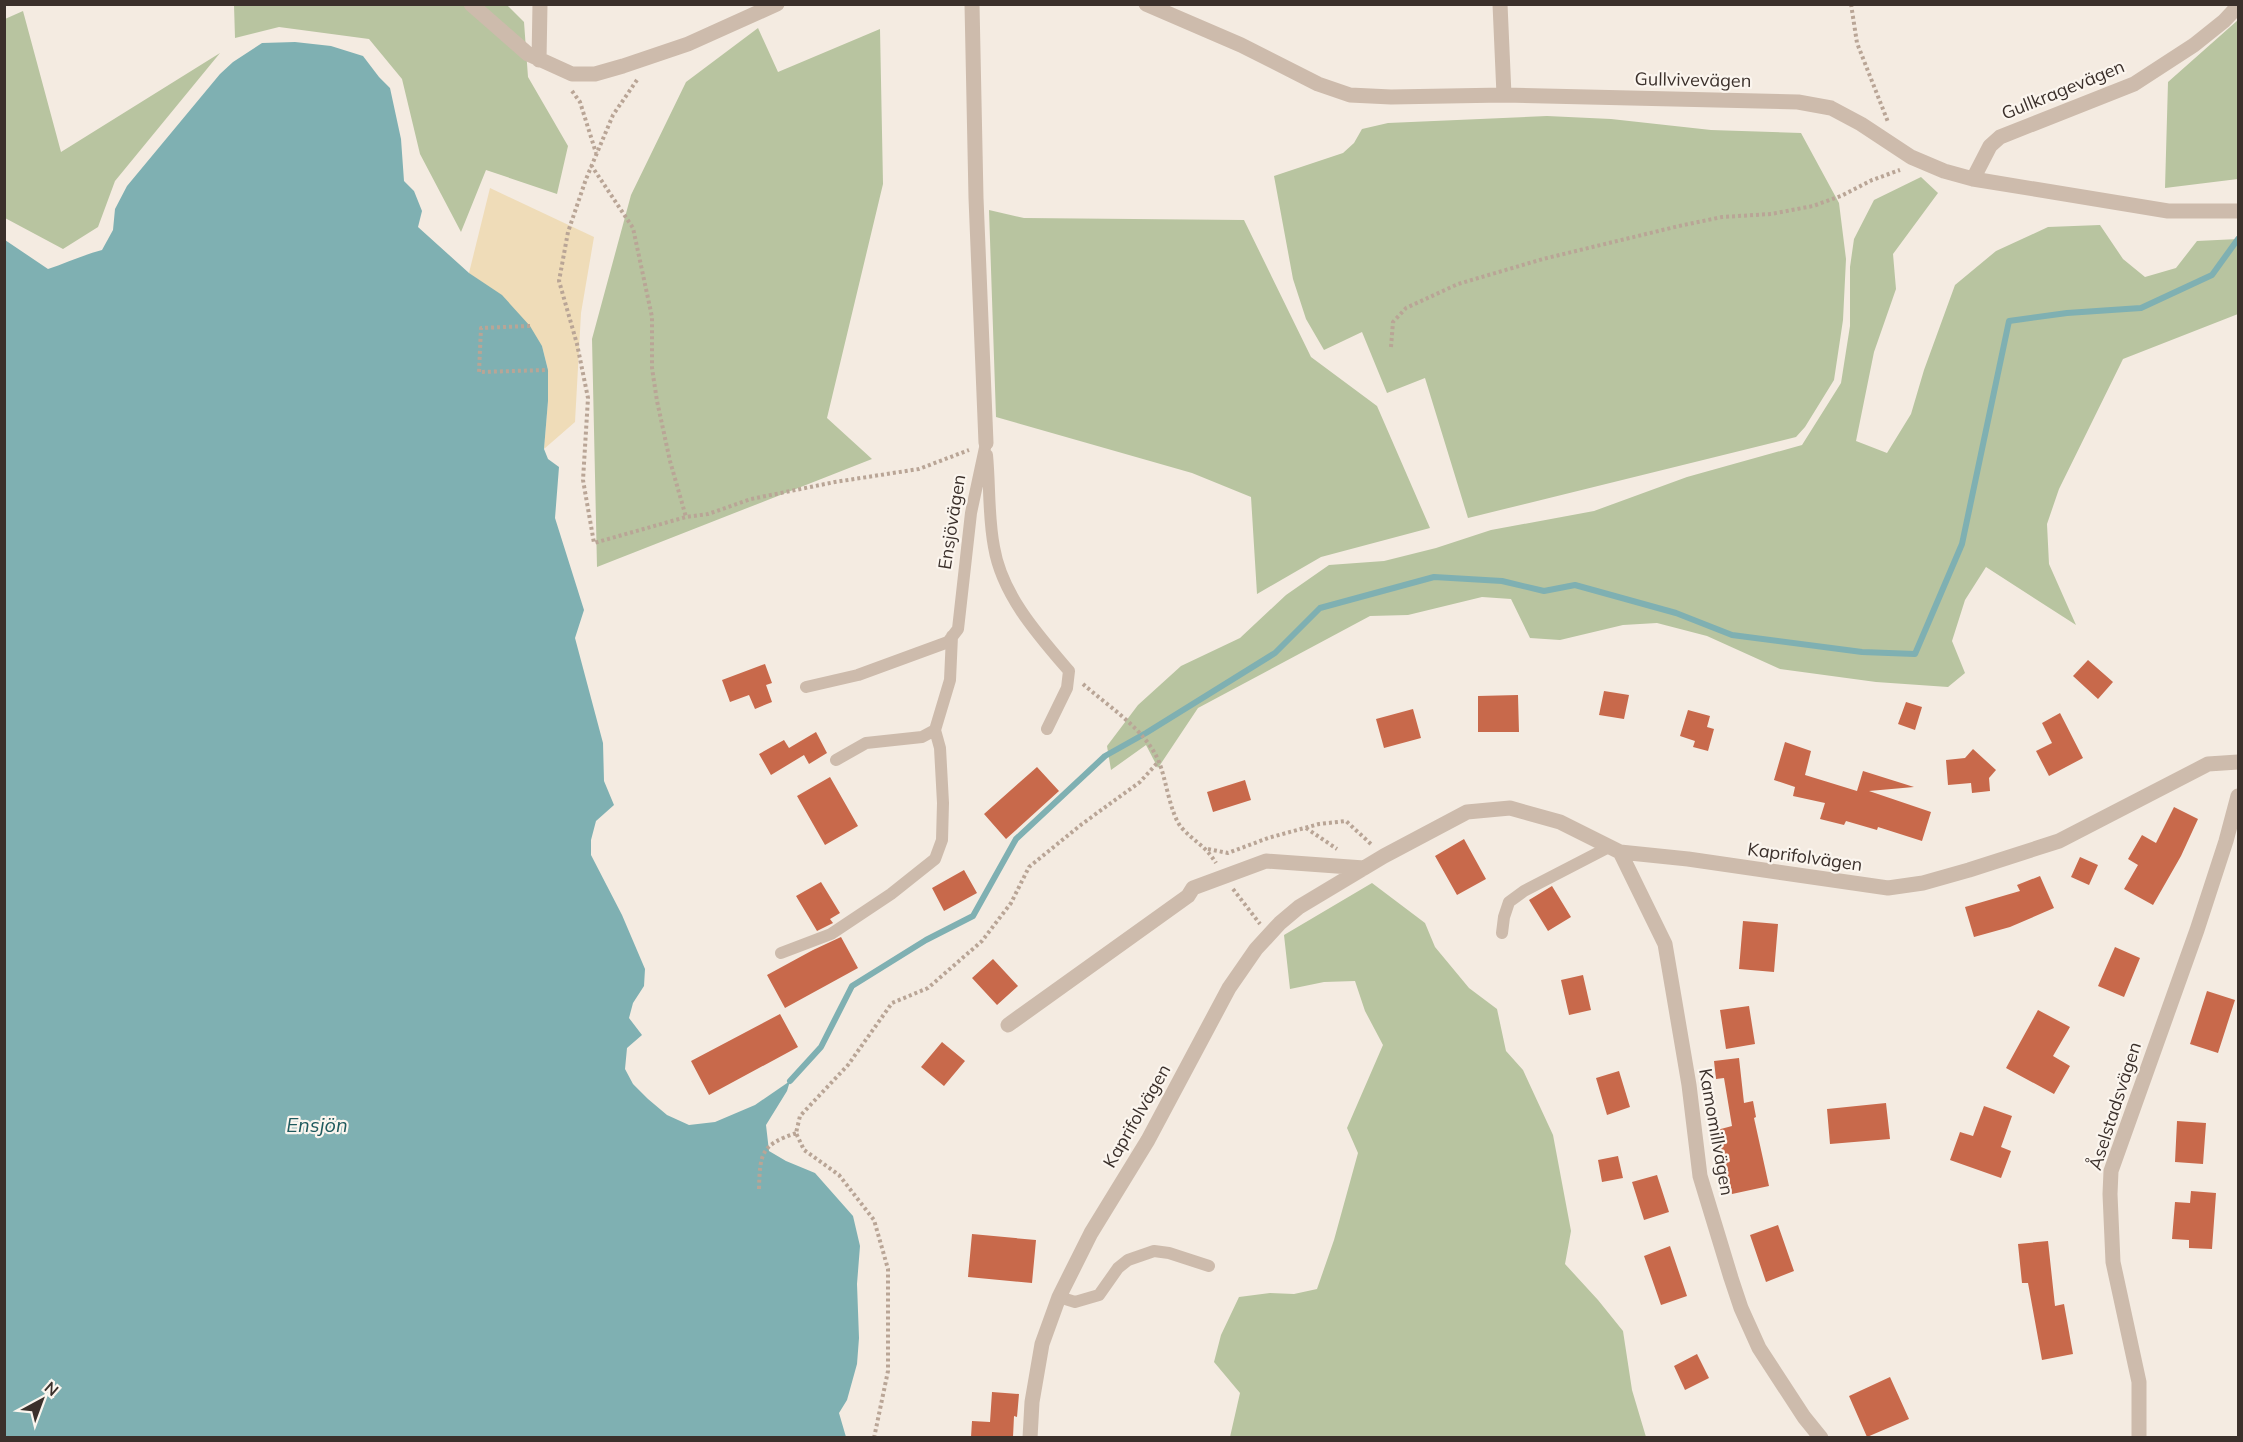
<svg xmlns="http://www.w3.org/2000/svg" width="2243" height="1442" font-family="Mulish,sans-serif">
  <rect width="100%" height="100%" fill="#f4ebe1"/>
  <path fill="#b8c4a0" d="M234,5H507L524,22L528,77L568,146L557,194L486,170L461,232L420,154L402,79L369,39L279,27L235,38Z
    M23,11L61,152L220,53L115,181L98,227L63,249L5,218V19Z
    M2238,20V179L2165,188L2168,82Z
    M758,28L778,72L880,29L883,184L827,418L872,459L597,567L592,339L631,195L686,82Z
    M1547,116L1611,119L1711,130L1801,133L1839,203L1846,259L1843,320L1834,380L1805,427L1796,437L1468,518L1425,378L1387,393L1362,332L1324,350L1306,319L1293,279L1274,176L1343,153L1354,143L1362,129L1388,123Z
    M1921,177L1938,193L1893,254L1896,289L1874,352L1856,441L1887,453L1911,414L1924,370L1955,285L1996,251L2048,227L2100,225L2123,259L2145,277L2176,268L2197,241L2238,239V314L2123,359L2059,489L2047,524L2049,564L2076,625L1986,567L1965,600L1952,641L1965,673L1948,687L1876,682L1780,669L1707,636L1657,623L1623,625L1560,640L1530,638L1511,599L1482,597L1408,615L1370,616L1198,708L1158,768L1146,745L1111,770L1107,746L1138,705L1181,666L1240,638L1286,595L1329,565L1384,561L1436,548L1491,530L1594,511L1687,477L1802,445L1841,383L1850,326V267L1854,239L1874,200Z
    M989,210L1024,218L1244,220L1311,357L1377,406L1430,528L1321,557L1257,594L1251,497L1192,473L996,417Z
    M1372,883L1425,923L1435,947L1469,988L1497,1009L1506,1051L1523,1070L1553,1135L1571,1231L1565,1264L1598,1300L1623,1331L1632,1390L1646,1437H1230L1240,1393L1214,1362L1221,1335L1239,1297L1270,1293L1294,1294L1317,1289L1334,1240L1358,1153L1347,1128L1383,1045L1365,1011L1355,981L1324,982L1290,989L1284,935Z"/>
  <path fill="#efdcb8" d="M490,188L594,237L581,313L575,422L544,449L548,401V370L542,346L469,273Z"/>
  <path fill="#7fb0b2" d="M295,42L331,46L363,56L379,77L390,88L401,139L404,181L414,191L422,211L418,227L469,273L502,295L530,326L542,346L548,370V401L544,449L548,459L559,467L555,518L584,610L575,638L603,743L604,781L614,805L596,821L591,840V855L622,915L645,969L644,986L633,1003L629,1018L642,1035L627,1048L625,1069L633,1084L648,1099L667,1115L689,1125L715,1122L755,1105L790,1081L787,1091L766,1125L769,1151L786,1161L815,1173L853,1216L860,1246L857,1284L859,1338L857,1364L847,1400L839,1413L846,1437H5V240L48,269C66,263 83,255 102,250L113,230L115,209L127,186L220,74L233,62L262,43Z"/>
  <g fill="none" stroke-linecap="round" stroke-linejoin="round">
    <path stroke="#7fb0b2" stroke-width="6" d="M790,1081L821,1047L852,986L926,940L973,916L1016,839L1105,756L1146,733L1275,653L1320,608L1434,577L1502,581L1544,591L1575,585L1676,613L1732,635L1862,652L1915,654L1962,544L2009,321L2067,313L2141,308L2212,275L2238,239"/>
  </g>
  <path fill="#c8694b" d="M2088,660L2113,682L2098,699L2073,676Z
    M765,664L772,683L766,685L772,702L755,709L749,695L730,702L722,680Z
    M1604,691L1629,695L1624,719L1599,715Z
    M1518,695L1519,732H1478V696Z
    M1906,702L1922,707L1915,730L1898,724Z
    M1413,709L1421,738L1384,748L1376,719Z
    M1688,710L1710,716L1707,727L1714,729L1708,751L1693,747L1695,741L1680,736Z
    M2060,713L2083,758L2049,776L2036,751L2052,743L2042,723Z
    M816,732L827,753L809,764L804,755L771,775L759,754L784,740L789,748Z
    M1785,742L1811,751L1805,775L1857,791L1863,771L1914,787L1869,791L1931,812L1922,841L1878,827L1877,830L1846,821L1844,825L1820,819L1825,803L1793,796L1795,787L1774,780Z
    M1973,749L1996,770L1989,778L1990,791L1972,793L1971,783L1948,785L1946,760L1965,758Z
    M1037,767L1059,791L1006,839L984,814Z
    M830,777L858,826L825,845L797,796Z
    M1245,780L1251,800L1213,812L1207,792Z
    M2174,807L2198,819L2181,856L2153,905L2124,889L2138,865L2128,859L2142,835L2156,843Z
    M1464,839L1486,879L1457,895L1435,856Z
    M2080,857L2098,865L2089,885L2071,877Z
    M964,870L977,893L944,911L932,888Z
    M2040,876L2054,908L2010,927L1974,937L1965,907L2020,891L2017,885Z
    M821,882L840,913L830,919L833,923L817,931L796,896Z
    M1552,886L1571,917L1548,931L1529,900Z
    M1743,921L1778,924L1774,972L1739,969Z
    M841,937L858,968L785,1008L767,975L813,950Z
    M2115,947L2140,958L2124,997L2098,986Z
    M993,959L1018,986L997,1005L972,978Z
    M1583,975L1591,1010L1569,1015L1561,980Z
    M2207,991L2235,1000L2218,1053L2190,1044Z
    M1749,1006L1755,1044L1726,1049L1720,1010Z
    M2038,1010L2070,1027L2053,1056L2070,1066L2054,1094L2006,1068Z
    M780,1014L798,1047L709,1095L691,1061Z
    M942,1042L965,1061L944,1086L921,1067Z
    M1739,1058L1744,1103L1753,1101L1756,1117L1754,1118L1769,1186L1732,1194L1717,1130L1732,1126L1724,1078L1716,1079L1714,1061Z
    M1619,1071L1630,1107L1607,1115L1596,1078Z
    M1886,1103L1890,1139L1830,1144L1827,1109Z
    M1984,1106L2012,1116L2001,1147L2011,1151L2001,1178L1950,1160L1960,1132L1973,1136Z
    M2177,1121L2206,1123L2203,1164L2175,1162Z
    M1618,1156L1623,1178L1602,1182L1598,1160Z
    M1657,1175L1669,1212L1644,1220L1632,1182Z
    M2191,1191L2216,1193L2212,1249L2189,1248V1240L2172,1239L2175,1202L2190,1203Z
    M1778,1225L1794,1271L1766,1282L1750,1235Z
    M972,1234L1036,1240L1032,1283L968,1277Z
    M2048,1241L2055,1306L2064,1304L2073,1354L2042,1360L2028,1283H2022L2018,1244Z
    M1670,1246L1687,1296L1661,1305L1644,1256Z
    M1697,1354L1709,1378L1685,1390L1674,1366Z
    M1890,1377L1909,1419L1867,1437L1849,1396Z
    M992,1392L1019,1394L1017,1417L1014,1416L1013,1437H971L972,1421L990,1422Z"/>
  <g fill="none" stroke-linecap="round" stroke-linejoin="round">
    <path stroke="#b9a596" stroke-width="4" stroke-dasharray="3 3" stroke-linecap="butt" d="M1851,4L1857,43L1888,122
      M637,80L613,115L586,179L568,232L559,281L577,344L588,398L583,480L594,543L686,517L708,514L751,499L835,482L919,469L969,450
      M572,91L580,102L596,153
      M591,165L633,228L652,317V368L657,401L670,461L686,517
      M530,326L481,328L479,372L548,370
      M1391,347L1393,322L1406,308L1458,284L1543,259L1679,226L1722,217L1771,214L1813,206L1841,196L1872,180L1900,170
      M1083,684C1109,707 1146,730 1159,762C1166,779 1170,813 1181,827C1193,841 1205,845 1216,863
      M1306,828L1337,849
      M1208,849L1228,853L1268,838L1319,824L1346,821L1372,845
      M1233,889L1260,924
      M759,1189C760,1153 761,1145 796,1133
      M874,1438L888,1371V1269L874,1220L839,1175L804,1150L796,1133L800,1116L848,1065L892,1003L928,988L982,941L1011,903L1029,867L1082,824L1140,782L1159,761"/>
    <path stroke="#cdbbac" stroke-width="12" d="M987,455C990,485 988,516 994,547C1002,595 1038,635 1069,671L1067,688L1047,729
      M806,687L858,675L948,642L958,629L971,513L986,443
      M836,760L866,743L922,737L935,730
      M1502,933L1504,917L1509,902L1524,891L1609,847
      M781,953L831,934L891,894L935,859L942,840L943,803L940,748L935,730L950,680L952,636
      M1059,1297L1075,1302L1099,1295L1118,1268L1128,1260L1154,1251L1169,1253L1209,1266"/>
    <path stroke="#cdbbac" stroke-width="15" d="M471,4L528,54L572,74H595L623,66L688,44L777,4
      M972,4L976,198L986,443
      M1146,4L1241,45L1318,84L1350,95L1391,97L1504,95L1798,102L1831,108L1861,124L1911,157L1944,171L1973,179L2168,211H2238
      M1500,4L1504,95
      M539,60L540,4
      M1973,179L1990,146L2000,137L2134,84L2194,45L2224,21L2238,6
      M1620,852L1665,944L1689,1085L1700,1176L1731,1278L1741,1308L1759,1348L1804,1417L1821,1438
      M1008,1025L1188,896L1193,888L1266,861L1364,868
      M1030,1438L1032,1402L1042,1344L1059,1297L1091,1233L1148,1140L1229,988L1256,949L1280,923L1299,907L1384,856L1467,812L1510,808L1560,822L1620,852L1688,859L1888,888L1923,883L1969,870L2059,841L2208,764L2238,762
      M2139,1438V1382L2113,1262L2110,1194L2111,1171L2197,930L2226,841L2238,796"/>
  </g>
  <g text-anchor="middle" stroke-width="4.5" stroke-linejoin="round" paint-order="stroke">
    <g font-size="18" fill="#3b302b" stroke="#fbf5ee">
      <text transform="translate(1693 80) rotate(1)" y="6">Gullvivevägen</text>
      <text transform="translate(2063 90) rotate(-22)" y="6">Gullkragevägen</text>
      <text transform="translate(952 522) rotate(-81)" y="6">Ensjövägen</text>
      <text transform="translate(1805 857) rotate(8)" y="6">Kaprifolvägen</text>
      <text transform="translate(2115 1106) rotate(-72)" y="6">Åselstadsvägen</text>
      <text transform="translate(1137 1116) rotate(-60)" y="6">Kaprifolvägen</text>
      <text transform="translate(1716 1132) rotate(80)" y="6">Kamomillvägen</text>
    </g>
    <g font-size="20" font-style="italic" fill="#1f5a5e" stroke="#fbf5ee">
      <text x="317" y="1132">Ensjön</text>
    </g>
  </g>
  <rect width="2243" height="1442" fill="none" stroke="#3b302b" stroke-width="12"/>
  <g transform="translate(42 1400) rotate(41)" stroke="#fbf5ee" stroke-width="4.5" paint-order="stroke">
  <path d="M0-4.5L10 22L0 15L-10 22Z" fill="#3b302b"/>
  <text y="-9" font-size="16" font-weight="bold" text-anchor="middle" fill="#3b302b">N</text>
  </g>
</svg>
